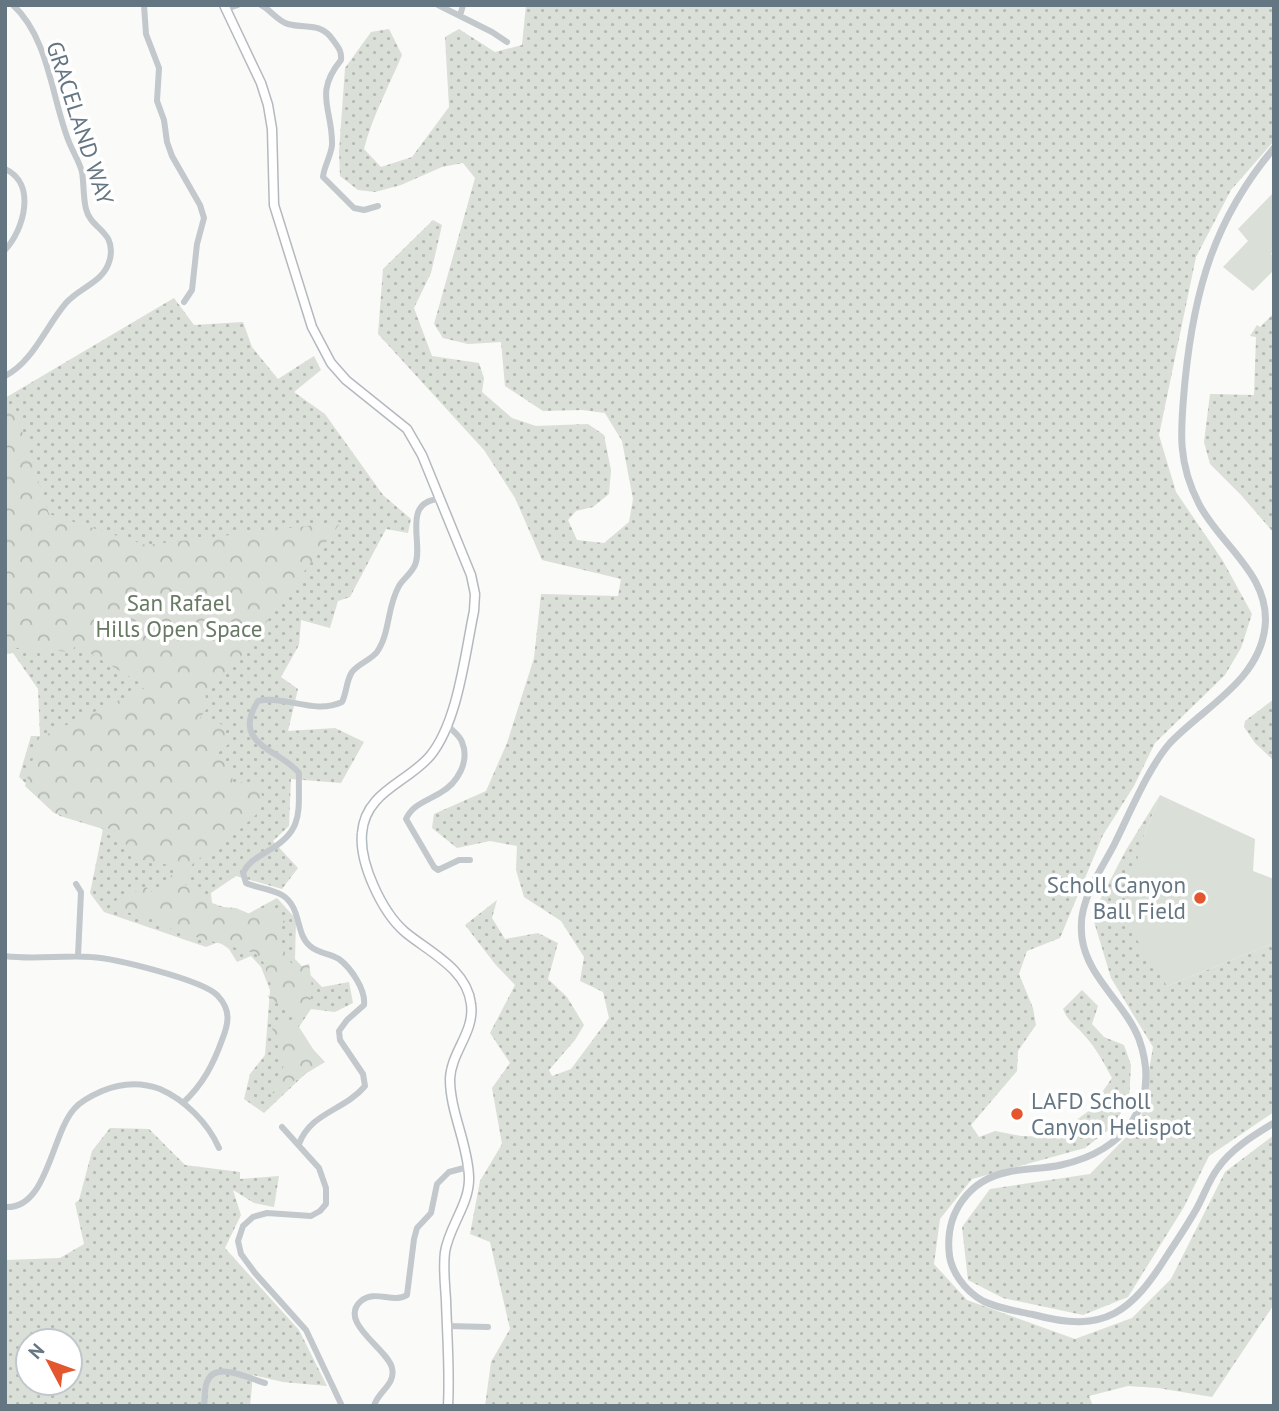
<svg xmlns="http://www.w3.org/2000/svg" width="1279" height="1411" font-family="'PT Sans',sans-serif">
  <defs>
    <pattern id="grass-dots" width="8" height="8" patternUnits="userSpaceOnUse" patternTransform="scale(1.75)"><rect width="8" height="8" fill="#dadfd7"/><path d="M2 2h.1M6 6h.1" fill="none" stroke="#b4b9b4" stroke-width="1.8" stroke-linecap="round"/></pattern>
    <pattern id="forest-crowns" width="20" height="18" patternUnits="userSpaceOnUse" patternTransform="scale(1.75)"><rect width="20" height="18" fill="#dadfd7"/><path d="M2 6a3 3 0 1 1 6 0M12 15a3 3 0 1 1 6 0" fill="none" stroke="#b4b9b4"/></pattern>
  </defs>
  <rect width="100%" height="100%" fill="#fafaf8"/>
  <path fill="url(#grass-dots)" fill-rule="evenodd" d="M526,5H1274V141L1231,190L1196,257L1159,435L1176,492L1223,561L1252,614L1241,648L1225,675L1155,743L1134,786L1103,835L1060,938L1027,951L1019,974L1033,1008L1036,1025L1018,1051L1017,1071L971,1125L979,1137L995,1131L1021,1136L1053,1137L1090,1110L1112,1078C1104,1063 1096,1048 1084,1035C1076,1025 1068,1022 1063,1009L1082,990L1098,1006L1092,1024L1104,1037L1124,1045L1131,1065L1129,1101L1111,1128L1085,1148L972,1179L940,1219L934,1264L967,1300L1075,1339L1132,1318L1171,1279L1225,1172L1274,1135L1273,1306L1212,1397L1158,1388L1128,1386L1089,1396L1093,1406H485L491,1362L510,1329L490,1242L470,1234L480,1181L502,1144L492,1088L510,1063L490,1033L515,985L495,964L465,925L497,900L492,918L505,939L538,933L558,943L548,979L567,997L584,1025L575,1040L549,1070L552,1076L571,1069L609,1018L603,992L580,981L584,957L561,921L524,897L516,870L517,846L490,841L457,848L432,828L434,814L486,791L507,743L534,658L541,594L618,596L621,579L542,560L515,498L484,450L378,334L383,269L433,220L442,225L431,273L414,308L432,356L479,363L484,378L482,392L512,418L536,426L588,424L604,435L611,470L609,494L593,507L576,511L568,520L577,540L604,543L629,522L633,499L622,441L605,413L582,410L543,411L505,386L501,342L468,344L443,338L434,324L475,178L463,163L442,167L401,185L375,192L358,190L340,176L339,152L345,68L371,32L389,29L402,55C389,86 372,117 364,149L381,167L412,157L449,107L445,37L459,29L495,52L522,45Z
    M174,298L194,325L243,322L252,347L278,379L314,356L321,370L294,392L325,414L383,495L411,519L408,533L386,529L350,597L338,601L330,628L301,620L299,645L281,677L298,689L288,731L335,728L364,742L341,783L291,779L289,826L273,841L298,868L282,889L236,876L211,893L212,903L246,915L277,898L296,919L295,959L322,987L349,982L353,1003L335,1012L311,1009L299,1027L320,1060L264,1113L244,1099L250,1074L265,1055L270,990L261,967L251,956L237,962L229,949L219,942L206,947L104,912L90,893L103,829L60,816L19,777L31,736H40L38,689L13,653L5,654V398Z
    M1274,313V533L1241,495L1210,464L1204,442L1210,394L1254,395L1256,337L1250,336L1257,325L1260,327Z
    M1274,699V761L1255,743L1244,727L1245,721Z
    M1160,795L1142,841L1167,986L1274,943V1112L1209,1156L1184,1207L1128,1297L1083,1315L1003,1298L968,1280L962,1227L990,1189L1090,1174L1140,1123L1153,1047L1111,978L1092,915L1126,850Z
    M110,1128L149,1129L185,1165L240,1172V1179L279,1176L274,1207L254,1203L233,1190L241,1215L225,1248L299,1330L327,1386L283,1382L253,1375L250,1406H5V1260L60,1258L84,1244L75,1203L79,1200L92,1151ZM28,1341H70V1383H28Z"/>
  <path fill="url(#forest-crowns)" d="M14,407L49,514L146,545L341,522C306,569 271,616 236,663C222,682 198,680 208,707L200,718L221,724L231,742L218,753C229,762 231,769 233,782H260L262,797L258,813L229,839L194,862L180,883L192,886L209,906L236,908L250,914C265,908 276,905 285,922L277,926L286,956L292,964L299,967L309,964C315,1001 311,999 296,1031L325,1062L272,1094L284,1065L272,1028L298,1017L267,996L273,995L269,977L267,979L265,964L255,953L174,931L156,917L111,910L113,902L146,887L154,894L179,867L138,859L114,830L54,813L25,786L39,738L147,687L76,645L71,652L5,647V409Z"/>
  <path fill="#dadfd7" d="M1274,192V250L1271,254L1274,256V270L1253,291L1223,267L1248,241L1238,229Z
    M1160,795L1255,839L1253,871L1274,879V943L1167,986L1122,917L1142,841Z"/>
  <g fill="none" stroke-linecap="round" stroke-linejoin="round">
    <g stroke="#b3babf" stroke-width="11">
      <path id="secondary" d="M224,5L261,83L268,105L272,129L274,205L312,327L331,363L346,380L407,429L422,455L471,575L475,594L474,611C465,654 458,722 430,756C407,783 365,792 362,833C359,863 382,912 405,932C429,952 467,969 471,1004C475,1032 451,1052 450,1079C450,1112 468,1144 469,1177C470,1204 449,1226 445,1252C443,1268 445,1284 446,1300C447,1335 450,1371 448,1406"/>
    </g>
    <path stroke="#c3c8cc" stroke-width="6" d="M144,5L146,34L159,68L157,101L164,120L167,142L172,156L200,205L204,218L197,244L192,290L184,302
      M261,5C271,10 277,21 288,24C306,29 321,22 333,40C338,47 342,51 341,60C313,94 333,109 332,145C331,156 324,166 323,177L354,208L364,210L378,206
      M438,5L492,32L507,42
      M226,9L238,5
      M460,16L463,5
      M5,169C37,183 24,230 5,250
      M5,376C33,362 46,326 66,303C81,286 104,283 110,259C116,230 91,230 86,209C83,197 84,184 82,172C79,161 73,152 69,142C52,100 49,38 13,5
      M448,726C452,730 460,736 462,742C470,761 458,783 440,793C427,801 413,804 406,819L434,867L438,870L459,860H470
      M76,884L81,892L78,956
      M5,956C33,960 63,955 91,957C113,958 204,980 218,996C231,1010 229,1023 222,1040C213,1065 203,1084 183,1103
      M282,1127L319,1168L326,1188V1204L320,1211L311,1216L267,1213L253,1217L243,1226L238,1241L241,1254L255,1273L306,1330L342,1406
      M299,1144C311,1112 344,1111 365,1086L363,1074L340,1040L339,1031L347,1020L364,1005C366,990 351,968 339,959C330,953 319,954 310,946C295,934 302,907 282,895C272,889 257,888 246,883L243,873C249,861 257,858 268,851C305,830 298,811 299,773C280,749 230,745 258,701C286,695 314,715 342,702C347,692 346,681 352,672C359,663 371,660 377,652C390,634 387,606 399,586C403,579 411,574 415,565C424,544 401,502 439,499
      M5,1207C48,1210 51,1133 75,1108C82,1100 93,1095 102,1091C121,1083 141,1082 160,1089C185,1100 208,1123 219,1148
      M447,1326L488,1327
      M204,1406C205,1398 204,1389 207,1382C215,1360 250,1379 265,1383
      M374,1406C378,1391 396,1385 392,1368C388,1349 337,1322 361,1301C375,1289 393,1304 407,1295L414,1239L417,1228L431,1213L437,1184L449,1172L468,1167"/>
    <path stroke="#c3c8cc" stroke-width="7" d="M1274,148C1214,219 1194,291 1185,381C1181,427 1176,460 1199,504C1220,545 1271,575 1265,627C1259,681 1204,707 1170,743C1148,768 1129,815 1114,845C1103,866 1088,888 1083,911C1081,919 1081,929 1082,938C1087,977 1125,1003 1139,1039C1162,1104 1124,1151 1061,1165C1044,1169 1025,1168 1008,1172C969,1180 946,1212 949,1251C950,1271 965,1291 983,1301C999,1309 1018,1311 1035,1315C1105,1334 1132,1312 1168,1254C1178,1239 1188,1224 1197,1208C1204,1195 1209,1180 1218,1168C1231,1149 1254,1135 1274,1123"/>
    <use href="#secondary" stroke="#fff" stroke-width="8"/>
  </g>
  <g fill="#e4572e" stroke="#fff" stroke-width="2.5">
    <circle cx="1200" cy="898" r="7"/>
    <circle cx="1017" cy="1114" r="7"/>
  </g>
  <g text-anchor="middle" stroke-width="7" stroke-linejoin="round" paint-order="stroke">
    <g font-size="23" fill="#657683" stroke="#fff">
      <text transform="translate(80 123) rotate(72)" y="8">GRACELAND WAY</text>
    </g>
    <g font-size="23" fill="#687a64" stroke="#fff">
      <text x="179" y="611">San Rafael<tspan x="179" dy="26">Hills Open Space</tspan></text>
    </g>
    <g font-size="23" fill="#657683" stroke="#fff" text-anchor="end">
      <text x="1186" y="893">Scholl Canyon<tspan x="1186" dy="26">Ball Field</tspan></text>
      <text x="1031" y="1109" text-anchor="start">LAFD Scholl<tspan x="1031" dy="26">Canyon Helispot</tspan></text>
    </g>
  </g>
  <rect width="1279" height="1411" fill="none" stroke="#657683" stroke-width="14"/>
  <g transform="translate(49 1362) rotate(311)"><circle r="33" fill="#ffffff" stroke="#c1c8cd" stroke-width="2"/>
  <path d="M0-5L12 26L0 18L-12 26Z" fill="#e4572e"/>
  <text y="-10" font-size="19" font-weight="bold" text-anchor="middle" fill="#657683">N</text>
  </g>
</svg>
